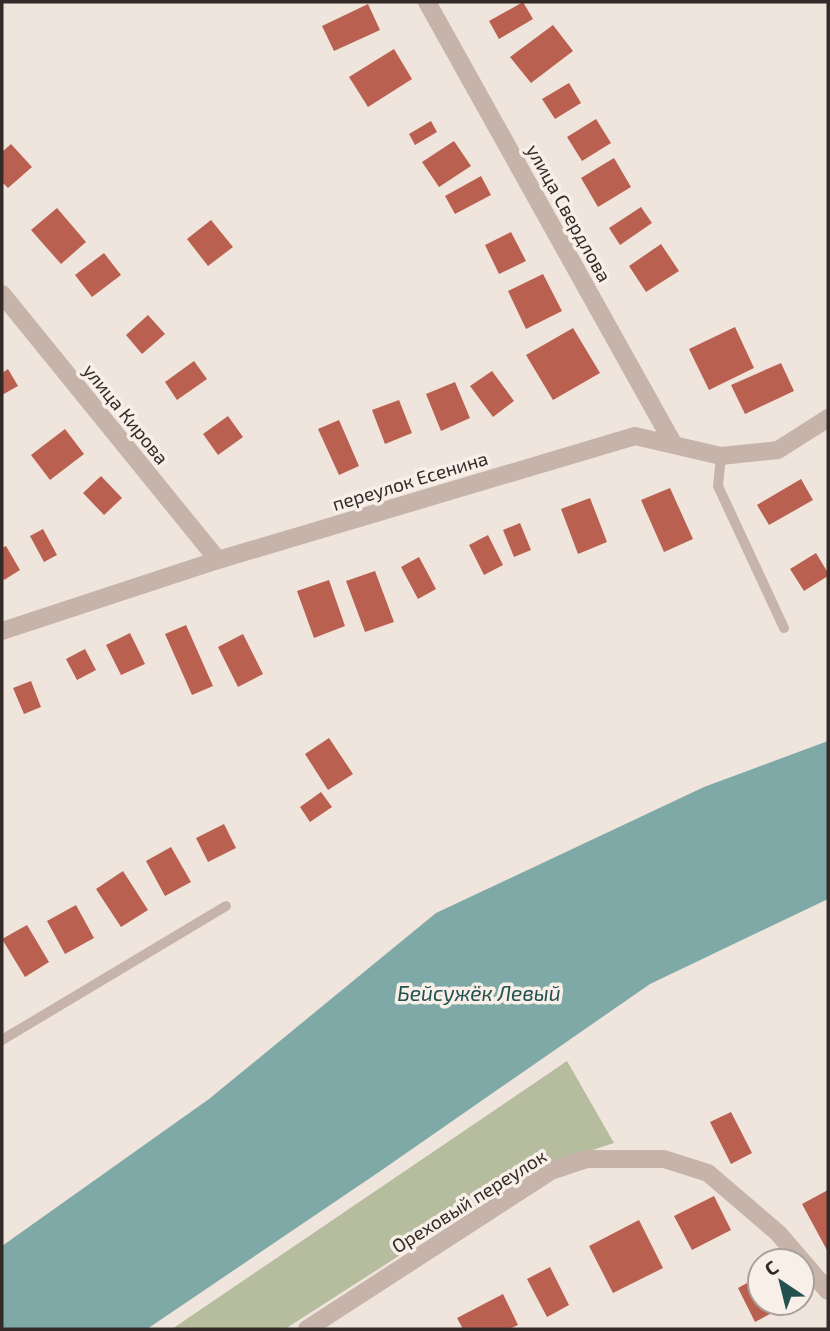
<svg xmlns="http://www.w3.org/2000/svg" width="830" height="1331" font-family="'Exo 2',sans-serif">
  <rect width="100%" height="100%" fill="#efe5dc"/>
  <path fill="#b5bd9e" d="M567,1061L614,1143L534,1169L285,1329H172Z"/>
  <path fill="#7ea9a7" d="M828,741V899L650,984L379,1172L147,1329H2V1246L209,1099L436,913L704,787Z"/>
  <path fill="#b96051" d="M523,2L533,19L499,39L489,21Z
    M368,4L380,30L334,51L322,26Z
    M553,25L573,51L531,83L510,57Z
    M394,49L412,79L368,107L349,77Z
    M569,83L581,103L555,119L542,99Z
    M596,119L611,143L582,161L567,137Z
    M431,121L437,132L415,145L409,134Z
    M454,141L471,166L439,187L422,162Z
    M11,144L32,167L8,188L2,182V152Z
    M614,158L631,187L598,207L581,178Z
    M481,176L491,195L455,214L445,196Z
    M641,207L652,223L620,245L609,228Z
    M57,208L86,242L61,264L31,230Z
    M211,220L233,247L208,266L187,239Z
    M511,232L526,261L499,274L485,245Z
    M661,244L679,271L646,292L629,266Z
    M104,253L121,275L92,297L75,275Z
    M543,274L562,311L526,329L508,291Z
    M148,315L165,334L142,354L126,335Z
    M735,327L754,368L709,390L689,349Z
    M573,328L600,373L553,400L526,355Z
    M194,361L207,379L177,400L165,382Z
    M781,363L794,391L745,414L731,385Z
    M8,369L18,386L2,395V373Z
    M492,371L514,401L493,417L470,386Z
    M455,382L470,418L441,431L426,394Z
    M399,400L412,433L385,444L372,410Z
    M228,416L243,437L218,455L203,434Z
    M339,420L359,466L339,475L318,429Z
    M65,429L84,454L50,480L31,455Z
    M101,476L122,498L104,515L83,493Z
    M801,479L813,500L769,525L757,505Z
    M670,488L693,539L664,552L641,500Z
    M590,498L607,542L578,554L561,509Z
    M520,523L531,550L514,557L503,530Z
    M43,529L57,555L44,562L30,536Z
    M488,535L503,565L484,575L469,545Z
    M6,546L20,570L4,580L2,576V548Z
    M816,553L828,573V576L804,591L790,569Z
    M419,557L436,589L418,599L401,567Z
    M375,571L394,622L365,632L346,581Z
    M329,580L345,626L314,638L297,591Z
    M186,625L213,686L192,695L165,634Z
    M130,633L145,664L121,675L106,645Z
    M243,634L263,674L238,687L218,647Z
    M85,649L96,670L77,680L66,659Z
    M31,681L41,707L24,714L13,688Z
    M329,738L353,774L328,790L305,754Z
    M321,792L332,807L310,822L300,807Z
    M224,824L236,848L208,862L196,838Z
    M171,847L191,882L165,896L146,861Z
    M123,871L148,910L121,927L96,889Z
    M76,905L94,938L65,954L47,921Z
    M27,925L49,962L25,977L2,939Z
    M731,1112L752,1153L731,1164L710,1122Z
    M828,1190V1252L802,1204Z
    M714,1196L731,1230L692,1250L674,1216Z
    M639,1220L663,1268L613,1293L589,1246Z
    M550,1267L569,1305L547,1317L527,1279Z
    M760,1276V1303H779L781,1308L755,1322L738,1288Z
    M503,1294L518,1325L509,1329H463L457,1318Z"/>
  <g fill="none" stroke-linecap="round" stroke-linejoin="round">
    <path stroke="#c6b4aa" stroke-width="10" d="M721,456L718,486L784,628
      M2,1040L226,906"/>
    <path stroke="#c6b4aa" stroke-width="18" d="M427,2L674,445
      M2,294L218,560
      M2,631L218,560L635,436L721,456L778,450L828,418
      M307,1329L551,1171L587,1159H664L708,1173L778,1233L828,1291"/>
  </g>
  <g text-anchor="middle" stroke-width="7" stroke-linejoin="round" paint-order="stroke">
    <g font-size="19" fill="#342b28" stroke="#f7efe8">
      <text transform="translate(569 213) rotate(61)" y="7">улица Свердлова</text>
      <text transform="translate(126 414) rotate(51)" y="7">улица Кирова</text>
      <text transform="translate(410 481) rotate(-17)" y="7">переулок Есенина</text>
      <text transform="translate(469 1201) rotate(-32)" y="7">Ореховый переулок</text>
    </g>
    <g font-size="21" font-style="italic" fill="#225150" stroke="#f7efe8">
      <text x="479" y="1001">Бейсужёк Левый</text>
    </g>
  </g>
  <rect width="830" height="1331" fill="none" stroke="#342b28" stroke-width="7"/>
  <g transform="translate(781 1282) rotate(325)"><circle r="33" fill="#f7efe8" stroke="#a9a19b" stroke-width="2"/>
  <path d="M0-5L12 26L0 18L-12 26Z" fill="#225150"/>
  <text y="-10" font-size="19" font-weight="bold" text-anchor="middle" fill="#342b28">С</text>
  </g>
</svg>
